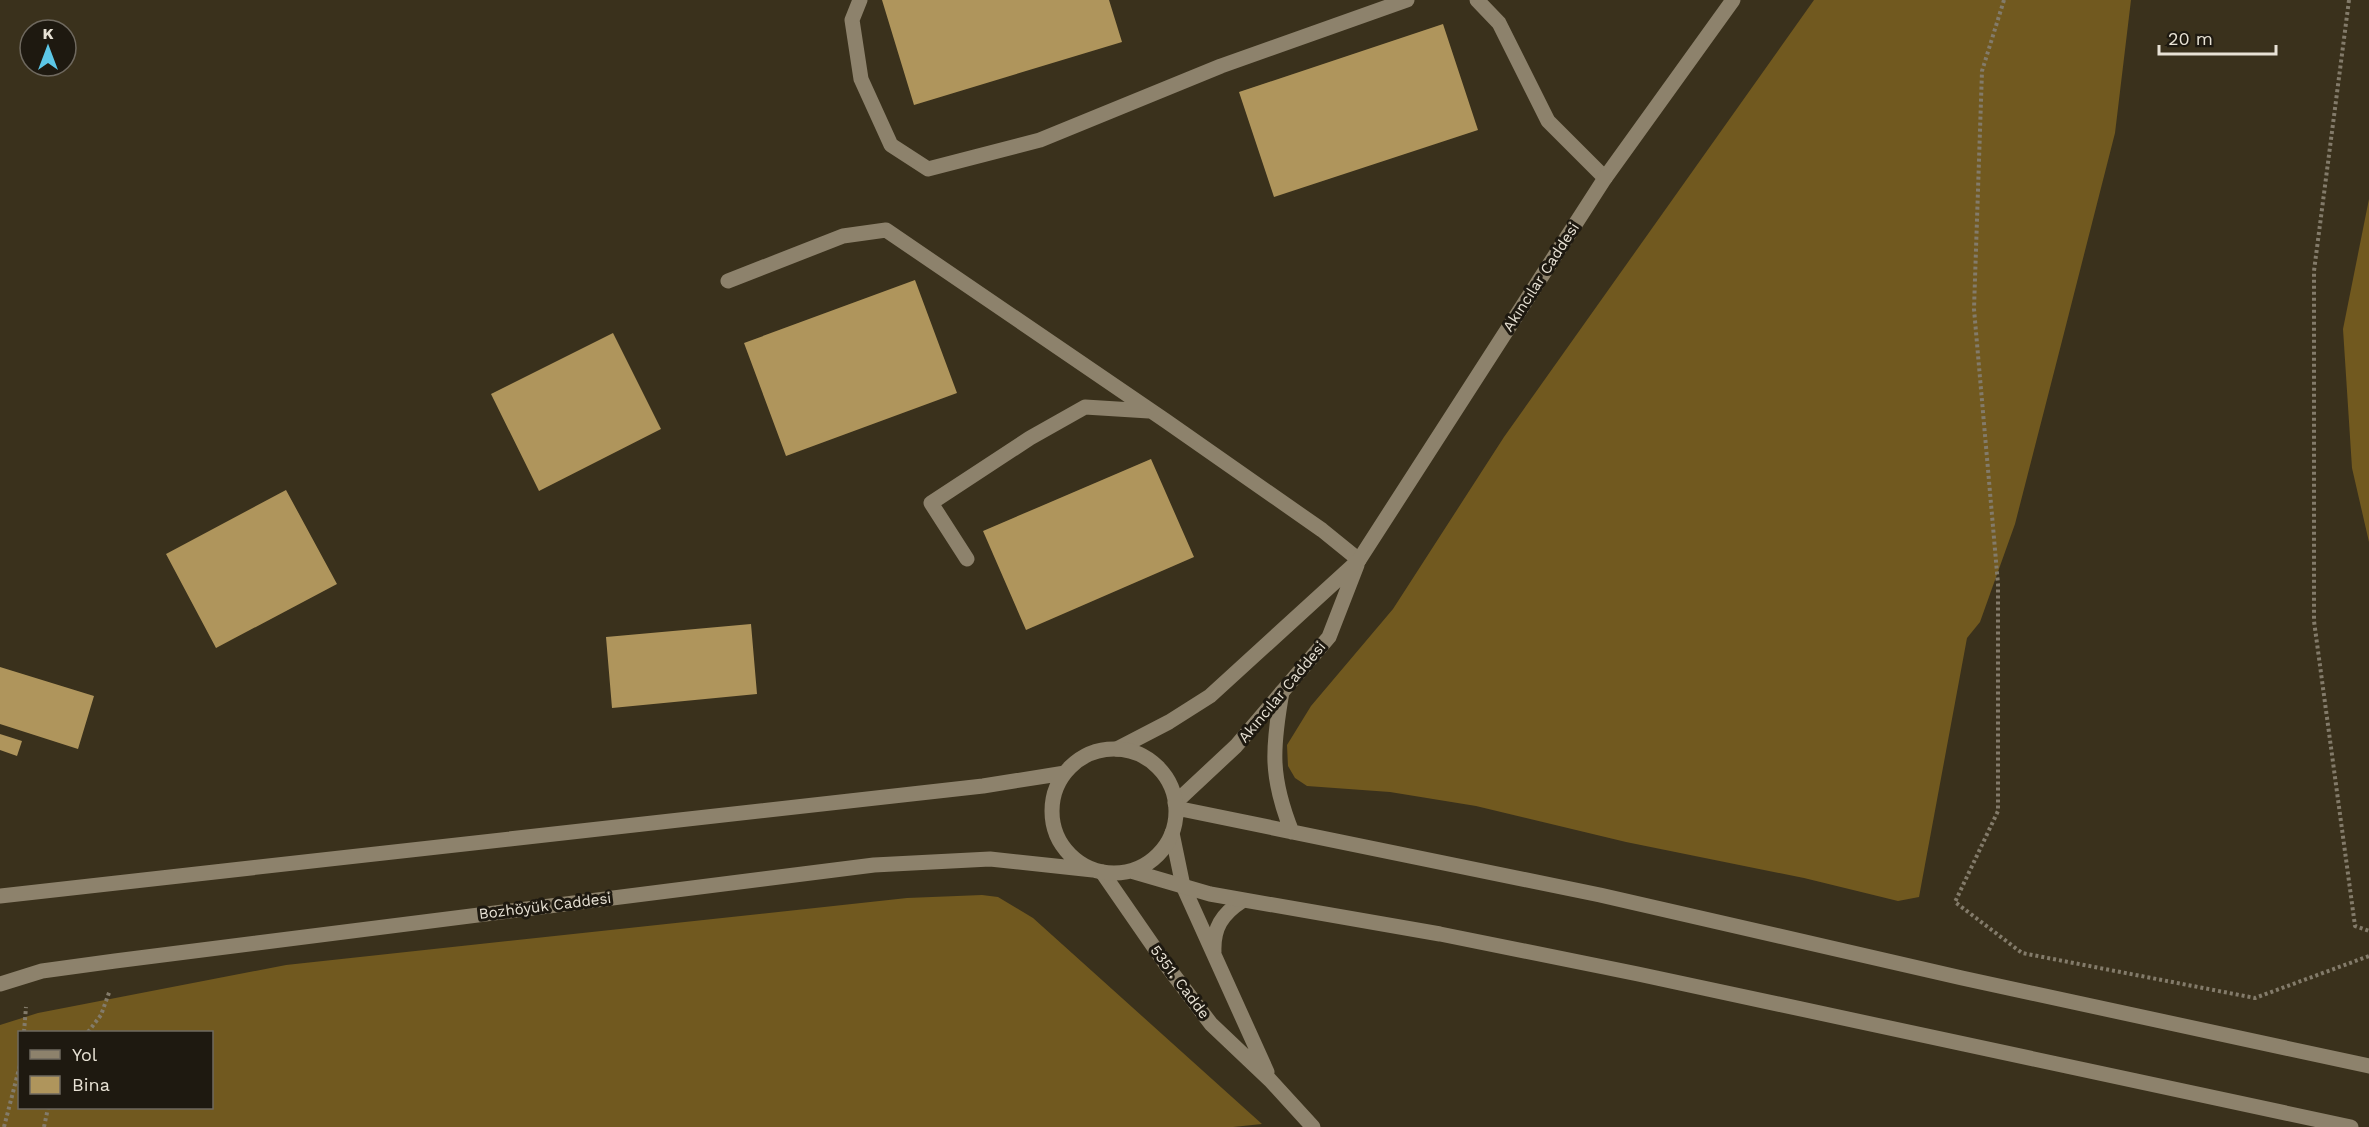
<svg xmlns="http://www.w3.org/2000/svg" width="2369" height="1127" font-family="'Work Sans',sans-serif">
  <rect width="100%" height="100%" fill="#3a311c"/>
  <path fill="#71591f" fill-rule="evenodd" d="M1814,0H2131L2115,133L2063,337L2015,524L1980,622L1967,638L1919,897L1898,901L1804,878L1626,842L1476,806L1390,792L1307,786L1295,778L1288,766L1287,745L1311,706L1393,609L1504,437Z
    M2369,199V542L2352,468L2343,329Z
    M982,895L998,897L1033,918L1262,1124L1233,1127H0V1025L38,1013L286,965L907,898ZM212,1032V1108H20V1032Z"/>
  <path fill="#af955c" d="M882,0H1109L1122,42L914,105Z
    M1443,24L1478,130L1274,197L1239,92Z
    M915,280L957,393L786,456L744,343Z
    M613,333L661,429L539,491L491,394Z
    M1151,459L1194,557L1026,630L983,531Z
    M286,490L337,584L216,648L166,554Z
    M751,624L757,694L612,708L606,637Z
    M0,667L94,696L78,749L0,724Z
    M0,734L22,741L17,756L0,750Z"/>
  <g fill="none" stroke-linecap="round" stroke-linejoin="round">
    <path stroke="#837b6a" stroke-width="4" stroke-dasharray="3 3" stroke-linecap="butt" d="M2004,0L1982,71L1974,309L1998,584V811L1955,902L2022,953L2255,998L2369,956
      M2349,0L2314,271V621L2355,926L2369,931
      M24,1032L26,1007
      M88,1032L101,1015L110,990
      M4,1127L20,1065
      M44,1127L48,1108"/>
    <path stroke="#8d826c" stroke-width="15" d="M860,0L852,20L861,79L891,145L928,169L1040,140L1221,66L1407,0
      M1477,0L1499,23L1548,121L1605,178
      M728,281L843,236L886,230L1166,421L1322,530L1359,560
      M967,559L931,503L1030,438L1085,407L1149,411"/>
    <path stroke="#8d826c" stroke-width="15" d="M1117,749L1169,722L1210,696L1359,560L1605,178L1733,0
      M1175,803L1236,746L1329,637L1357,565
      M1172,833L1183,886L1267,1072
      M1102,872L1167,966L1211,1024L1270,1080L1313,1127
      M1214,952C1213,928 1222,914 1242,901"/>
    <path stroke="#8d826c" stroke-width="15" d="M1282,692C1272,749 1270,777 1292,832
      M1052 811a62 62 0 1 1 124 0a62 62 0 1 1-124 0Z
      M1176,808L1600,895L1962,978L2369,1066
      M1131,871L1210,894L1440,934L1638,974L2351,1127
      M0,896L983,786L1065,773
      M0,984L42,971L115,961L874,865L990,859L1093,870"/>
  </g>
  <g text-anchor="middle" stroke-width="6" stroke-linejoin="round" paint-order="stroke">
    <g font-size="15" fill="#e8e2d5" stroke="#1e1910">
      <text transform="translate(1541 277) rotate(-57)" y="5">Akıncılar Caddesi</text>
      <text transform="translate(1282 692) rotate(-50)" y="5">Akıncılar Caddesi</text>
      <text transform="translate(545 906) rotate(-7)" y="5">Bozhöyük Caddesi</text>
      <text transform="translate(1180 982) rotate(53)" y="5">5351. Cadde</text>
    </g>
  </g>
  <rect x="18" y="1031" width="195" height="78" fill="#1e1910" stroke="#6f695f" stroke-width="1.5"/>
  <rect x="30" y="1050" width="30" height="9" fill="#8d826c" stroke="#6f695f" stroke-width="1.5"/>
  <text x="72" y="1061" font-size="18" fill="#e8e2d5">Yol</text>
  <rect x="30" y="1076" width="30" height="18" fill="#af955c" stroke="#6f695f" stroke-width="1.5"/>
  <text x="72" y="1091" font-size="18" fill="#e8e2d5">Bina</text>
  <g transform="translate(48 48)"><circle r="28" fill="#1e1910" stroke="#6f695f" stroke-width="1.5"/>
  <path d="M0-4.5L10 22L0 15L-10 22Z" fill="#5cc7e7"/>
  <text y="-9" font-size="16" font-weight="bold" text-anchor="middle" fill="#e8e2d5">K</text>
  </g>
  <path d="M2159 45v9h117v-9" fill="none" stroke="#e8e2d5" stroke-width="3"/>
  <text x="2168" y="45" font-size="18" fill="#e8e2d5" stroke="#1e1910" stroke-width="4.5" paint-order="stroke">20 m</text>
</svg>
